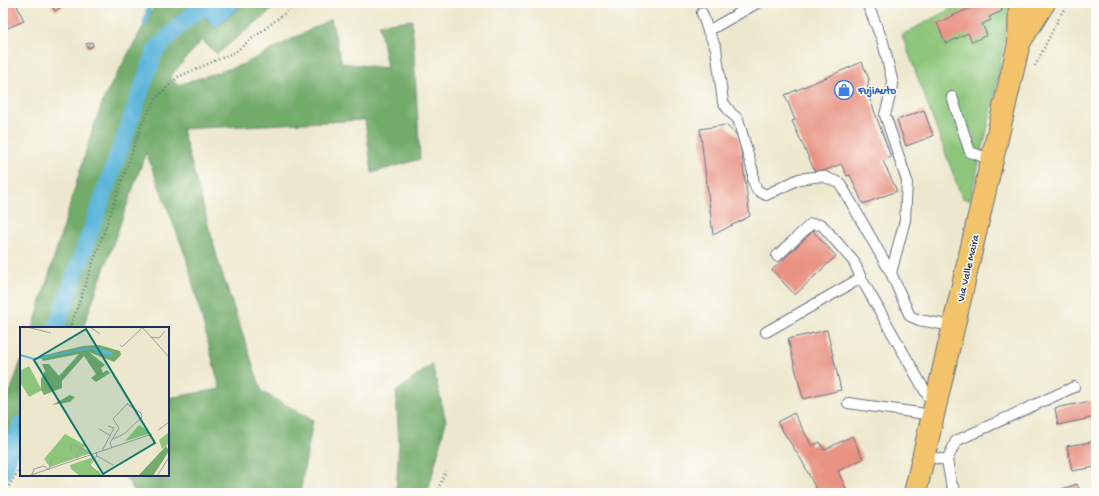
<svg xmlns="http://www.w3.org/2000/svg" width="1099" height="496" font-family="'Gochi Hand',sans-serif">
  <rect width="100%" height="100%" fill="#fdfcf7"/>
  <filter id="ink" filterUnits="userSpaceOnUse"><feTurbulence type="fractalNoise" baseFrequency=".025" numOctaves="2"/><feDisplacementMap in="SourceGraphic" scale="8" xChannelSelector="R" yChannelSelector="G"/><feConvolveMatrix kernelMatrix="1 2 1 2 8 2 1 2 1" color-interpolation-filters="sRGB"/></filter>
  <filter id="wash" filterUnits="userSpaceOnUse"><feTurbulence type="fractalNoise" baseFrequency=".012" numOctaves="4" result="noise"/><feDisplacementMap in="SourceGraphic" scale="16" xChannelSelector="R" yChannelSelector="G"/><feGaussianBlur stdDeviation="0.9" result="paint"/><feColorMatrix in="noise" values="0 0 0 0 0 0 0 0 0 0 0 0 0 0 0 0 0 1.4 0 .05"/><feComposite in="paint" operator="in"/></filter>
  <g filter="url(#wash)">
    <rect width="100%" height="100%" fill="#ede8cd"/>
    <path fill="#8dc67a" stroke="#547a6c" d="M961,3H1005L1010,7L994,101L970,200L962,198L902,35Z"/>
    <path fill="#72ab6a" stroke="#466d64" d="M156,3H280L217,54L202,40L170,77L178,85L244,64L331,19L342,63L387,68L379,24L412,20L420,159L372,173L365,120L182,129L219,264L262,392L313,420L300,493H136L124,475H168V398L220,389L186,257L146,152L83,328H33L92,131L105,96Z
      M21,361V438L3,433V412Z
      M432,364L446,421L428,492L396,493L399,444L396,392Z"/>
    <path fill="#5cb5da" stroke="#3c729c" d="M193,3H244L215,28Z"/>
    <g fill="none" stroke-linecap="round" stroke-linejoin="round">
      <path stroke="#5cb5da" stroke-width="5" d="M145,23L150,3"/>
      <path stroke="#5cb5da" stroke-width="17" d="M56,328L155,51L183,22L199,9
        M3,473L21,424"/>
    </g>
    <g id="blocks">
      <path fill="#e89282" d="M8,3H16L24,21L3,30V5Z
        M50,3H69L55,11Z
        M981,3L983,6L989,3H999L1002,11L989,17L991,20L982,24L987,35L972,42L968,33L946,44L937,23Z
        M92,42L93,46L88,48L86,44Z
        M862,62L869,79L867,91L891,157L883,161L897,191L863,204L850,175L847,176L841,164L816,174L792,121L795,120L785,95Z
        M924,110L933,136L906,146L897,120Z
        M726,125L739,137L750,216L713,235L700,129Z
        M813,231L836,256L795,295L772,270Z
        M827,330L841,390L803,399L788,339Z
        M1096,400V417L1058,425L1055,408Z
        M794,413L812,446L820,442L824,450L852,436L863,459L838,471L848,493H818L802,461L777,422Z
        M1096,441V467L1072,471L1067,446Z
        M1077,484L1081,493H1060L1059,490Z"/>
    </g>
  </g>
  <g filter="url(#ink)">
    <use href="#blocks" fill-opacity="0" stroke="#647085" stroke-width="1"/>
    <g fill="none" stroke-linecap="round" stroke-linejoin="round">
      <g stroke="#647085" stroke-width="12">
        <path id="lane" d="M867,3L883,42L893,84L885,115L907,181L905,220L891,273
          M702,13L708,31L757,3
          M708,31L716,48L723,102L731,113L738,119L753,172V181L757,190L766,195L799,179L822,176L840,183L891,273L910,316L919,320L953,326
          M952,97L970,152L992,160
          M777,256L811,224L822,225L854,262L861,278L933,405
          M766,332L861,278
          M848,403L933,415
          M924,456L947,460L951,483L956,493
          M947,460L956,441L1074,387"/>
      </g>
      <g stroke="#647085" stroke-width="24">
        <path id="primary" d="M1019,43L1044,3
          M915,493L1019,43L1020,3"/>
      </g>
      <path stroke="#647085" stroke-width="2.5" stroke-dasharray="1 3" stroke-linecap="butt" d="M1061,14L1068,3
        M1035,66L1059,18
        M70,328L142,124L156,98L178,77L235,52L298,3
        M5,493L21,466
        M436,493L446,471"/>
      <use href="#lane" stroke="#fff" stroke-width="10"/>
      <use href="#primary" stroke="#f2c36a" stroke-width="22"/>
    </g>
  </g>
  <defs>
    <g id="shop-ring" transform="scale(1)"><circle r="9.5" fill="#fdfcf7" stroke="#3f7fe0" stroke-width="1.5"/><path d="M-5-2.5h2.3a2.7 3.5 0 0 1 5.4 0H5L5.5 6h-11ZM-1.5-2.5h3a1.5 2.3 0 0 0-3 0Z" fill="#3f7fe0"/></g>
  </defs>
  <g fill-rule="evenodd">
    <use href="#shop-ring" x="844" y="90"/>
  </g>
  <g text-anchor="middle" stroke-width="3" stroke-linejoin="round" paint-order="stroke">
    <g font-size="11" font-weight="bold" fill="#366cbe" stroke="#fdfcf7" text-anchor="start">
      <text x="858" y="94">FujiAuto</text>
    </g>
    <g font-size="11" fill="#1b2f5e" stroke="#fdfcf7">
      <text transform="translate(967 268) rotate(-77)" y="4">Via Valle Maira</text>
    </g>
  </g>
  <g transform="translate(20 327)">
    <rect width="149" height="149" fill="#ede8cd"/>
    <path d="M9,39L22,63L9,70L0,55V44ZM119,98L129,104L128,107L105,114ZM149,105V116L142,122L139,113ZM45,107L65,118L64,121L71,126L30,140L24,132ZM74,130L70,138L84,149H60L51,142L50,138Z" fill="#8dc67a"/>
    <path d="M79,18L100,24L101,28L94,35L69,25L85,38L81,41L83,46L87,43L90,46L76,55L71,51L76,47L64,29L42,54V61L24,68L21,63V52L25,44L22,37H29L39,49L59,27L23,34L21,29L63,19ZM50,68L55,70L50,75L32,78ZM146,119L149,124L133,149H118Z" fill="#72ab6a"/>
    <path d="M78,21L92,25L93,29L76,26Z" fill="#5cb5da"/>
    <path fill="none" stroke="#5cb5da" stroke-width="2" d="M0,28L14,32L70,21L77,23"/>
    <path fill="none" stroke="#999ea1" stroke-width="1" d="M7,0L31,6M70,0L80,7M122,0L149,30M130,10L139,11L145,4M100,18L102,20L122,1M79,102L91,109M138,103L149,95M93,112L104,107L122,90L121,86L107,77L108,76M92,121L90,116L99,101L93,92L107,77M51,124V118L58,119L71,128M82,124L94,101L88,99M76,126L77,129L70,138L81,149M77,129L93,138M57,133V127L61,120M29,142L31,134L37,128M12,147L14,142L24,139L28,142M8,149L132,107M137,149L149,130"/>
    <path fill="#0f766e" fill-opacity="0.15" stroke="#0f766e" stroke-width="2" d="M66,2L135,116L83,147L14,33Z"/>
    <rect width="149" height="149" fill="none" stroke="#1b2f5e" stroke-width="2"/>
  </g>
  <rect width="1099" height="496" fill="none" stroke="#fdfcf7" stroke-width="16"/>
</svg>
